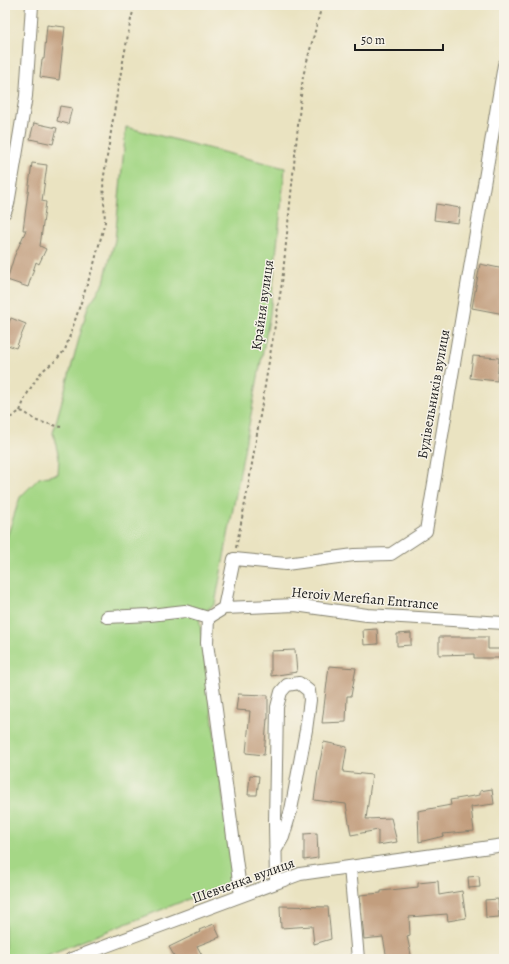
<svg xmlns="http://www.w3.org/2000/svg" width="509" height="964" font-family="Alegreya,serif">
  <rect width="100%" height="100%" fill="#f7f3e8"/>
  <filter id="ink" filterUnits="userSpaceOnUse"><feTurbulence type="fractalNoise" baseFrequency=".025" numOctaves="2"/><feDisplacementMap in="SourceGraphic" scale="8" xChannelSelector="R" yChannelSelector="G"/><feConvolveMatrix kernelMatrix="1 2 1 2 8 2 1 2 1" color-interpolation-filters="sRGB"/></filter>
  <filter id="wash" filterUnits="userSpaceOnUse"><feTurbulence type="fractalNoise" baseFrequency=".012" numOctaves="4" result="noise"/><feDisplacementMap in="SourceGraphic" scale="16" xChannelSelector="R" yChannelSelector="G"/><feGaussianBlur stdDeviation="0.9" result="paint"/><feColorMatrix in="noise" values="0 0 0 0 0 0 0 0 0 0 0 0 0 0 0 0 0 1.4 0 .05"/><feComposite in="paint" operator="in"/></filter>
  <g filter="url(#wash)">
    <rect width="100%" height="100%" fill="#eae3c1"/>
    <path fill="#a5d786" stroke="#607a51" d="M126,127L285,168L270,314L215,604L199,616L234,881L37,959H6L5,952V543L20,497L39,478L58,474L59,458L53,433L88,306L104,283L107,269L115,240Z"/>
    <g id="blocks">
      <path fill="#c29e7e" d="M47,25L65,27L59,80L40,77L42,59H44Z
        M60,106L72,108L68,124L57,121Z
        M34,123L57,128L53,144L30,139Z
        M32,163L47,165L42,201L46,202L40,246L46,249L39,264L36,262L28,287L7,280L14,257L26,230H23Z
        M436,204L460,208L458,223L434,220Z
        M480,264L504,269V314L472,308Z
        M11,318L26,324L16,348L5,344V331Z
        M473,356L499,358L497,381L470,378Z
        M377,629L378,644L364,645L363,630Z
        M411,633V645L397,646V634Z
        M439,637H488V649H504V658H474V654L439,655Z
        M295,650L297,672L271,676V651Z
        M329,666L356,668L351,696H347L346,722L322,723Z
        M238,694L268,695V719H267L264,755L246,753L250,711L236,710Z
        M324,742L347,747L343,772L372,775L366,819L391,818L397,842L378,845V830L351,835L346,804L314,800L318,771Z
        M250,775L259,776L257,795H248Z
        M492,789L494,804L471,807L474,831L443,834L444,836L419,842L418,811L451,805L450,800L480,795V791Z
        M317,833L318,858L304,860V834Z
        M479,876L480,887L469,888L468,877Z
        M438,881L439,895L462,891L466,918L448,921L447,914L409,917L410,935L407,936L412,959H387L383,937L364,939L360,895L381,893V891L418,887V883Z
        M498,899L499,917L486,918L485,900Z
        M280,906L328,907L331,939L314,944L312,926L281,928Z
        M214,924L220,937L197,946L204,959H176L169,947L200,932L199,930Z"/>
    </g>
  </g>
  <g filter="url(#ink)">
    <use href="#blocks" fill-opacity="0" stroke="#83806e" stroke-width="1"/>
    <g fill="none" stroke-linecap="round" stroke-linejoin="round">
      <g stroke="#83806e" stroke-width="14">
        <path id="minor" d="M5,212L8,204L26,96L32,5
          M224,608L234,559L286,564L354,555L391,554L426,531L504,65
          M107,617L150,615L185,611L208,618
          M275,851L283,837L291,810L306,730L310,700L309,691L299,683L287,685L281,692L277,707L275,823L276,883
          M350,867L358,959
          M241,896L207,643L208,618L224,608L295,605L367,615L504,623
          M71,959L300,874L504,845"/>
      </g>
      <path stroke="#83806e" stroke-width="2" stroke-dasharray="3 3" stroke-linecap="butt" d="M20,411L26,396L33,384L42,371L54,362L65,350L94,264L105,222L103,182L118,88L131,19L135,5
        M5,418H10L20,411L24,412L37,421L61,427
        M236,548L248,488L282,283L303,76L322,5"/>
      <use href="#minor" stroke="#fff" stroke-width="12"/>
    </g>
  </g>
  <g text-anchor="middle" stroke-width="3" stroke-linejoin="round" paint-order="stroke">
    <g font-size="14" fill="#1c1c1c" stroke="#f7f3e8">
      <text transform="translate(262 305) rotate(-82)" y="5">Крайня вулиця</text>
      <text transform="translate(433 394) rotate(-80)" y="5">Будівельників вулиця</text>
      <text transform="translate(365 598) rotate(5)" y="5">Heroiv Merefian Entrance</text>
      <text transform="translate(243 880) rotate(-20)" y="5">Шевченка вулиця</text>
    </g>
  </g>
  <rect width="509" height="964" fill="none" stroke="#f7f3e8" stroke-width="20"/>
  <path d="M355 44v6h88v-6" fill="none" stroke="#1c1c1c" stroke-width="2"/>
  <text x="361" y="44" font-size="12" fill="#1c1c1c" stroke="#f7f3e8" stroke-width="3" paint-order="stroke">50 m</text>
</svg>
